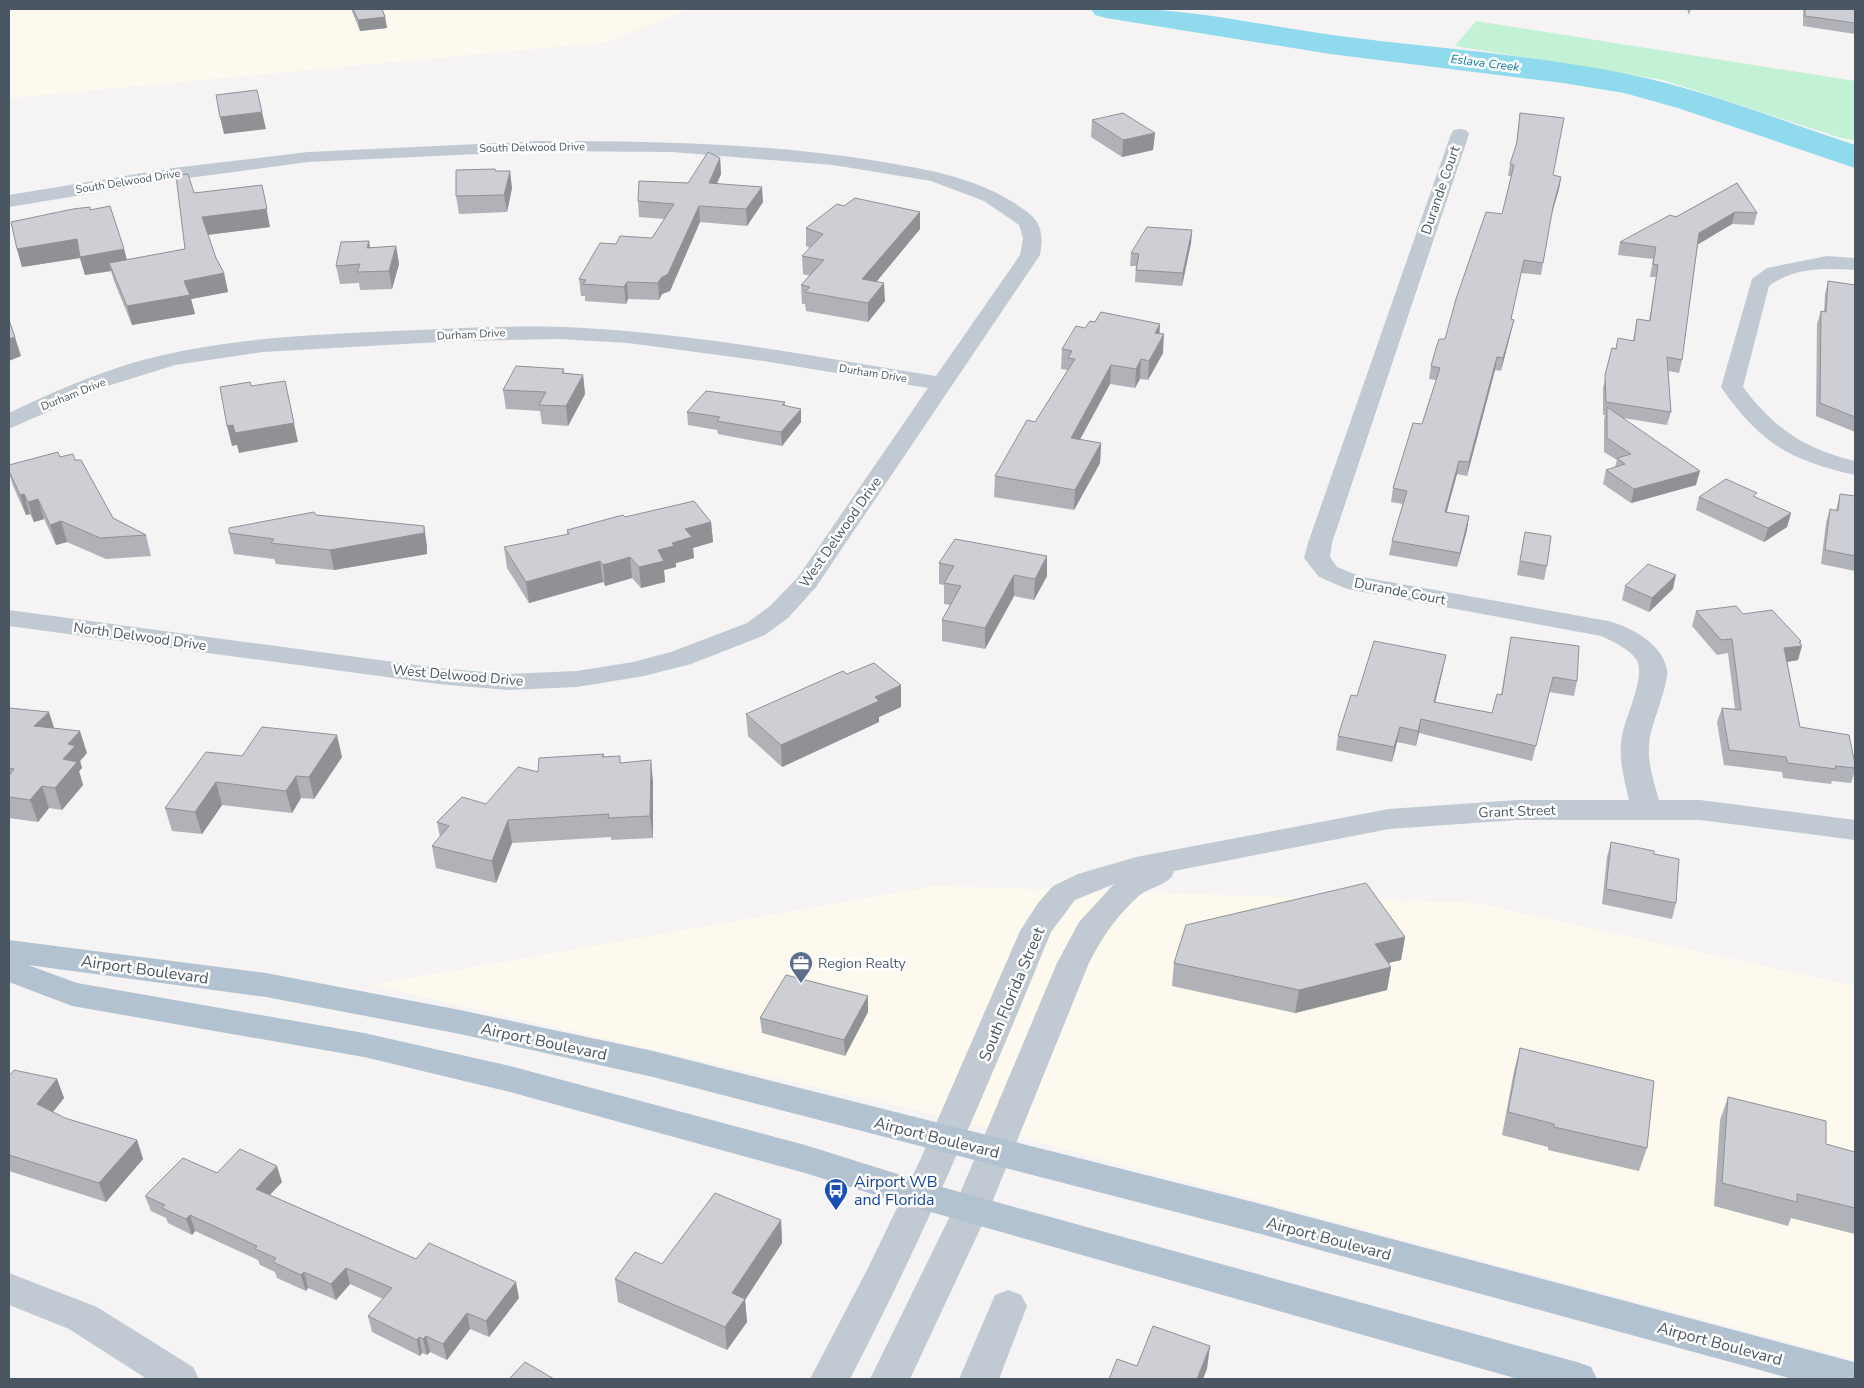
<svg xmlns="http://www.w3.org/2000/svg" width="1864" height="1388" font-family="'Nunito Sans',sans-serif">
  <rect width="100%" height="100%" fill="#f5f3f3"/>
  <path fill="#fdf9ef" d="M9,9H689L608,42L9,98Z
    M935,886L1476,903L1855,986V1360L929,1113L371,985Z"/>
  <path fill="#c3f1d5" d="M1476,21L1855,81V140L1841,138L1663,80L1455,46Z"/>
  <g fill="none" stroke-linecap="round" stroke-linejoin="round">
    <path fill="#90daee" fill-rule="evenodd" d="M1091,9C1172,4 1252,24 1332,35C1430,48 1530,54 1627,74C1705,90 1780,120 1855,145V168L1678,108L1624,93L1563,83L1330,54L1106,18L1095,15Z"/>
    <path fill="#c1cad2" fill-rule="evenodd" d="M1460,129L1466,130L1469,134L1332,543L1330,557L1337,567L1362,577L1608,621C1631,627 1663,644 1667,670C1669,683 1653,721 1650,737C1646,759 1653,779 1659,800H1700L1855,820V840L1700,820H1517L1389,829L1174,871C1171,885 1151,886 1140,895C1118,914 1102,937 1089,963L989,1210L910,1379H870L953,1210L1057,963L1079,922L1114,884L1075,900L1051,932C989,1084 925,1234 850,1379H810L869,1266L921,1158L1020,931L1038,903L1053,886L1078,874L1136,857L1389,809L1517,800H1629C1624,779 1618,758 1622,736C1625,717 1647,675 1636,659C1628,648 1612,641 1601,636L1347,589L1319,577L1304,558L1308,543L1451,134L1454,130Z
      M539,141C650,141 761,143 871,160C919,168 968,175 1011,201C1019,206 1032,214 1037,222C1043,233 1042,243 1040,255L816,587L788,618L765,635L691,664L644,676L577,687L508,690L438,684L9,626V610L438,668L508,674L577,671L633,662L671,652L747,623L770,606L798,577L928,388L763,361L628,343L558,339L457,341L263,352L175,365L101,388L9,429V413C50,393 92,375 136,362C213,340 292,336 371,332C442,329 513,324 584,328C703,335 819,357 936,376L1020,255L1023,238L1019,225L984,201L931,181L833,165L672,152L539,151L308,162L173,180L9,207V195L173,168L308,152Z
      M1827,256L1855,258V270C1825,268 1794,267 1769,286L1743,387C1774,428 1804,449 1855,461V475C1789,460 1760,443 1721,387L1752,279L1767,268Z
      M9,1273L97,1307L193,1367L199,1379H147L69,1329L9,1305Z
      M1008,1290L1021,1295L1027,1306L999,1379H959L995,1295Z"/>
    <path fill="#b3c2d1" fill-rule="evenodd" d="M9,940L266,973L460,1010L653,1051L1261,1204L1854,1362L1855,1379H1793L1261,1234L653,1077L460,1034L266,997L28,965L77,983L364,1033L510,1066L805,1145L920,1181L1577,1362L1591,1367L1597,1379H1518L920,1209L805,1173L510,1092L364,1057L72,1006L9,982Z"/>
  </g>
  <path fill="#b0b2b7" d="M351,9H382L385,17L387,28L360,31Z
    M1687,9H1691L1689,15Z
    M1803,9H1855V34L1803,26Z
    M1520,113L1553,175L1561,177L1559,189L1551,217L1541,275L1521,273L1511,319V332L1501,371L1495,370L1467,476L1457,474L1446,512L1469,516L1467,530L1457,567L1389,555L1392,541L1403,504L1391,502L1393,488L1422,424L1436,380L1429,379L1431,366L1445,339L1502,214L1511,176H1508L1510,164L1516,146Z
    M1092,120L1155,133L1153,150L1122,157L1091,137Z
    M720,158L721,174L717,183L763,202L747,226L700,222L670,291L662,294L659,300L628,299L626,304L585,301V296H581L579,279L616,244L652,238L664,219L639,217L638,201L688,183Z
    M495,169V171L512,188L507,212L459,214L456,196Z
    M1737,183L1757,213L1754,225L1732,224L1698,244L1682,360L1679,373L1668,371L1671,412L1667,425L1623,418L1696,485L1631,503L1603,484L1606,470L1615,467L1617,460L1604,452V420L1605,415H1603V388L1612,348H1616L1633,341L1637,319L1649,321L1656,277H1650L1653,259L1618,255L1620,242L1676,217Z
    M194,193L270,227L208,235L216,258L224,273L228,292L191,299L195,314L132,325L114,281L111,271L85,275L80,258L22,267L17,249L91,210L124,249L127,260L185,249Z
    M844,206L920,212V229L876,282L885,301L868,322L806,311L805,304H802L801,285L810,276L803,274L802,256L810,248L806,246V228Z
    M1192,230L1191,243L1182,286L1135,282L1136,266H1130L1131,253Z
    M396,246L399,264L392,289L360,290L359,283L340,284L336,266L371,248Z
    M1828,281L1855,285V432L1816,416L1817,324L1821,311L1824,312L1825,294Z
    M1085,328L1159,333L1163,353L1148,380L1140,379L1135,388L1110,384L1080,439L1101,443L1100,463L1074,510L994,497L995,476L1035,422L1067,371V370L1061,369L1062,349Z
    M564,369V373L583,375L585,394L568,426L542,424L540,411L506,409L503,390Z
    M785,402V406L801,422L782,446L718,434L717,430L688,425L687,412Z
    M60,457L75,460L113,518L146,535L151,556L106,559L67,542L56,545L44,519L34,522L30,514L26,515L13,486L9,473V465Z
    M1840,494L1855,496V571L1821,564L1826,523L1830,509L1836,510Z
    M1699,497H1755L1791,513L1787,527L1764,542L1696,510Z
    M316,515L424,526L427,547V554L334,570L276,564L274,559L234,554L229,533Z
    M625,517L711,522L713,542L693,548L694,558L676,563V567L664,570L665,582L641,588L632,578L605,586L603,582L529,603L507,568L504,547L567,535V530Z
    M1525,532L1547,566L1544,580L1517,575Z
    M939,563L1047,576L1034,600L1014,596L985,649L942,641V620L950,605L944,604V585L939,584Z
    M1625,586L1673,589L1649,612L1622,600Z
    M1696,611L1743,614L1801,641L1798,660L1787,662L1800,727L1855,764V771L1851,783L1832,781L1831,784L1783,778L1782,772L1724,765L1717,722L1722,708L1735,709L1728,653L1717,655L1692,626Z
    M1511,637L1577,681L1574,696L1549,692L1532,761L1419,733L1416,746L1397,742L1392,762L1336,750L1338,736L1357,696L1443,669L1435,702L1492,713L1501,695Z
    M847,674L901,707L879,717V722L782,767L748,736L746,714Z
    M9,708L54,728L87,753L80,761L82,768L79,771L83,785L62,810L49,808L38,822L9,818Z
    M604,754V757L621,763L653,782V838L611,840V837L512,843L496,883L436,868L432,846L440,837L437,822L486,804Z
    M242,756L342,757L314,799L301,798L292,813L222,805L202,834L172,831L165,808Z
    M1611,842L1654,854L1676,903L1672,919L1602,904L1607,857Z
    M1405,937L1401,960L1388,963L1391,967L1387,990L1295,1013L1172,986L1174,963Z
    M868,1012L845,1056L762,1033L760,1018Z
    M1520,1048L1647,1148L1639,1171L1548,1150V1147L1502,1135L1514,1071Z
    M9,1076L57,1079L64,1098L53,1112L65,1118L137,1140L143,1159L106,1202L9,1171Z
    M1728,1097L1826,1144L1855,1152V1234L1791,1218L1788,1226L1714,1206L1720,1120Z
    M217,1173L282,1182L270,1195L416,1259L519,1298L489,1337L470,1329L447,1360L430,1352L427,1355L422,1353L420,1356L372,1332L368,1316L383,1299L350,1284L336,1300L308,1288L306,1291L277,1278L275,1272L260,1265L258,1260L195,1231L192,1235L168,1223L166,1218L151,1211L145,1196Z
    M781,1220L782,1243L745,1300L747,1322L727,1350L618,1302L615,1279L662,1264Z"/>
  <path fill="#909195" d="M385,17L387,28L360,31L358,20Z
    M262,112L266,129L224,134L220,117Z
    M1155,133L1153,150L1122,157L1123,140Z
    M720,158L721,174L710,199L709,183Z
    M510,171L512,188L507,212L504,195Z
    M1561,177L1559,189L1550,219L1553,207Z
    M262,185L270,227L206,235L202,217Z
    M762,187L763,202L747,226L746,209Z
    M699,206L700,222L670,291L662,294L659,300L658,283Z
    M920,212V229L863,298L862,279Z
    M1735,212L1732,224L1697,245L1699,233Z
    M1192,230L1191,243L1182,286L1183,273Z
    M77,239L124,249L129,268L109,263L111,271L85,275L80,258L22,267L17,249Z
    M369,241L372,259L367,248Z
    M396,246L399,264L392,289L389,271Z
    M224,273L228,292L191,299L195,314L132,325L127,306L184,281Z
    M627,282L628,299L626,304L624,287Z
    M884,283L885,301L868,322V303Z
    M1514,320L1511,332L1501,371L1503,358Z
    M1160,324L1159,343L1155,333Z
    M1164,334L1163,353L1148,380L1149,361Z
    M15,337L21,356L9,361V339Z
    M1497,357L1495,370L1467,476L1469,462Z
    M1141,359L1140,379L1135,388L1136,369Z
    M1111,365L1110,384L1070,458L1071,438Z
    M583,375L585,394L568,426L566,406Z
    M285,381L298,442L239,453L237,445L232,446L227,426Z
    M801,409V422L782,446L781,432Z
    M1101,443L1100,463L1074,510L1075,490Z
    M1459,461L1457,474L1443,526L1445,512Z
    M1700,471L1696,485L1631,503L1634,489Z
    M24,494L30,514L26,515L20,495Z
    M38,499L44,519L34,522L28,502Z
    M1791,513L1787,527L1764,542L1768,528Z
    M1469,516L1467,530L1457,567L1460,553Z
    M61,521L67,542L56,545L50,525Z
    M711,522L713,542L693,548L694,558L676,563V567L664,570L665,582L641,588L639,567L658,550L672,543L685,529Z
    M424,526L427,547V554L334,570L330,550Z
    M1047,556V576L1034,600L1035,579Z
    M630,557L632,578L605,586L603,565Z
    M600,561L603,582L529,603L526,582Z
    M1014,575V596L985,649V628Z
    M1676,575L1673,589L1649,612L1652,598Z
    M1802,646L1798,660L1780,663L1784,648Z
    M1446,655L1443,669L1432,716L1434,702Z
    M901,685V707L879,717V722L782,767L781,745L875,697Z
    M49,712L56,734L34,726Z
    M1421,719L1419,733L1416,746L1418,731Z
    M1400,727L1397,742L1392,762L1394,747Z
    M80,731L87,753L80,761L82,768L79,771L83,785L62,810L55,788L68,744Z
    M337,735L342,757L314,799L309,777Z
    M651,760L653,782V838L650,816Z
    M296,776L301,798L292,813L286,791Z
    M216,782L222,805L202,834L195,812Z
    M42,786L49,808L38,822L30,800Z
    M508,820L512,843L496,883L492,861Z
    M1405,937L1401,960L1371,967L1375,944Z
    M1391,967L1387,990L1295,1013L1299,990Z
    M868,996V1012L845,1056L844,1040Z
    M57,1079L64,1098L44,1123L37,1104Z
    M137,1140L143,1159L106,1202L99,1183Z
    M277,1166L282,1182L261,1204L256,1189Z
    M190,1215L195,1231L192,1235L186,1219Z
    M781,1220L782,1243L745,1300L747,1322L727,1350L725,1327L732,1293Z
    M346,1268L350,1284L336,1300L331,1284Z
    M304,1272L308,1288L306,1291L301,1275Z
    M516,1282L519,1298L489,1337L486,1321Z
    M467,1313L470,1329L447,1360L443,1344Z
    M426,1336L430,1352L427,1355L423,1339Z
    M419,1337L422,1353L420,1356L417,1340Z
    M1210,1346L1207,1369L1203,1379H1197Z"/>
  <path fill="#cdcfd5" stroke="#909195" d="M353,9H382L385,17L358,20Z
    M1805,9H1855V23L1805,16Z
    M257,90L262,112L220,117L216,95Z
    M1123,113L1155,133L1123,140L1092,120Z
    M1520,113L1564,118L1553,175L1561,177L1553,207L1543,263L1524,260L1511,319L1514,320L1503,358L1497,357L1469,462L1459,461L1445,512L1469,516L1460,553L1392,541L1407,491L1393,488L1413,423L1422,424L1440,368L1431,366L1436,348L1439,339H1445L1456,299L1486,212L1502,214L1514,165L1510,164L1517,142Z
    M708,152L720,158L709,183L762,187L746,209L699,206L668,274L661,278L658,283L627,282L624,287L583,284L586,280L579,279L600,243L616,244L620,236L652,238L674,204L638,201L639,181L688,183Z
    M495,169V171H510L504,195L456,196V170Z
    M188,174L194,193L262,185L267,209L202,217L216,258L224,273L184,281L190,295L127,306L109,263L185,249L176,176Z
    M1737,183L1757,213L1735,212L1699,233L1682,360L1667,357L1671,412L1606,402L1605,375L1612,348L1616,349L1618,338L1634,341L1637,319L1650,321L1658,265L1653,264L1656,247L1620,242L1670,215L1676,217Z
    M855,198L920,212L862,279L884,283L868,303L805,292L810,287L801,285L824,260L802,256L823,234L806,228L837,204L844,206Z
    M110,206L124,249L80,257L77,239L17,249L11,222L73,209L90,207V210Z
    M1147,227L1192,230L1183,273L1136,270L1139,254L1131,253Z
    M369,241L367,248L396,246L389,271L357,272L360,264L336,266L341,242Z
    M1828,281L1855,285V417L1820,403L1821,311L1826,312Z
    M1101,312L1160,324L1155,333L1164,334L1149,361L1141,359L1136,369L1111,365L1071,438L1101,443L1075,490L995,476L1027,420L1035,422L1075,359L1068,358L1072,351L1062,349L1076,326L1085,328L1090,321L1095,322Z
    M9,320L15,337L9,339Z
    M516,366L564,369L562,373L583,375L566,406L539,405L546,392L503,390Z
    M285,381L294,423L235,433L233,425L227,426L220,387L250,382L251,386Z
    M706,391L785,402L782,405L801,409L781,432L717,421L720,417L687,412Z
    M1607,407L1700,471L1634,489L1606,470L1625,464L1617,458L1631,454L1607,438Z
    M58,452L60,457L73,454L75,460H81L113,518L146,535L100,538L61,521L50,525L38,499L28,502L24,494L20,495L9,471V465Z
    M1726,479L1757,493L1753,496L1791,513L1768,528L1699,497Z
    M1840,494L1855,496V556L1825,550L1830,509L1838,511Z
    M694,501L711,522L685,529L692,537L672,543L674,546L658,550L664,561L639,567L630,557L603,565L600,561L526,582L504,547L569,534L567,530L623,515L625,517Z
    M314,512L316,515L424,526V533L330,550L271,543L274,539L229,533V528Z
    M1525,532L1551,536L1547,566L1520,561Z
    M955,539L1047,556L1035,579L1014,575L985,628L942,620L961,586L944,583L954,566L939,563Z
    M1648,564L1676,575L1652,598L1625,586Z
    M1736,606L1743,614L1772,610L1801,641L1799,642L1802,646L1784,648L1800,727L1849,735L1855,764V768L1835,766L1836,769L1788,763L1786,757L1729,750L1722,708L1741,710L1732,639L1721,640L1696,611Z
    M1511,637L1579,646L1577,681L1553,677L1536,746L1421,719L1418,731L1400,727L1394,747L1338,736L1351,695L1357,696L1374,641L1446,655L1434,702L1492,713L1497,694L1502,695Z
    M874,663L901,685L875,697L879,701L781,745L746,714L843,671L847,674Z
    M9,708L49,712L34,726L80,731L68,744L75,746L63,759L77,762L55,788L42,786L30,800L9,797V776L14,769L9,768Z
    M262,727L337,735L309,777L296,776L286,791L216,782L195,812L165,808L206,752L242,756Z
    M604,754L602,757L620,756V763L651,760L650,816L608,818L609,814L508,820L492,861L432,846L449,826L437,822L462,797L486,804L518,767L538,772L539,758Z
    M1611,842L1654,851V854L1679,859L1676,903L1606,889Z
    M1366,883L1405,937L1375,944L1391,967L1299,990L1174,963L1186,925Z
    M786,975L868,996L844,1040L760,1018Z
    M1520,1048L1654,1081L1647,1148L1554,1127V1124L1508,1112Z
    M14,1070L57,1079L37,1104L65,1118L137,1140L99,1183L9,1155V1076Z
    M1728,1097L1826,1121V1144L1855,1152V1208L1797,1194V1202L1722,1183Z
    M240,1149L277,1166L256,1189L416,1259L429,1243L516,1282L486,1321L467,1313L443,1344L426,1336L423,1339L419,1337L417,1340L368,1316L392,1288L346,1268L331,1284L304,1272L301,1275L273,1262L276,1258L255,1249L257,1246L190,1215L186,1219L162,1208L165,1205L145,1196L183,1158L217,1173Z
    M715,1193L781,1220L732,1293L745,1299L725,1327L615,1279L635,1252L662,1264Z
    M1153,1326L1210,1346L1197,1379H1109L1117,1359L1137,1366Z
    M525,1362L554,1379H509Z"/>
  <defs>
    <g id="office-pin" transform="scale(1.25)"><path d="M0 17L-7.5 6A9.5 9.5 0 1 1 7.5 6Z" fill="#5c6f8a" stroke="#fff"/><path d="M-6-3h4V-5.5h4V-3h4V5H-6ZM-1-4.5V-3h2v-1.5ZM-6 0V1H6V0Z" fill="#fff"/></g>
    <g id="bus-pin" transform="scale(1.25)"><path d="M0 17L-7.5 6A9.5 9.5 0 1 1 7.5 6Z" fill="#1a4fb4" stroke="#fff"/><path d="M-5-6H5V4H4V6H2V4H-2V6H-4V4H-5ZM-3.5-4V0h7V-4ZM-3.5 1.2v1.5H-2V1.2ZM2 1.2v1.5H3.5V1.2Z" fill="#fff"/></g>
  </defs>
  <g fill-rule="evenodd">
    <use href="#office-pin" x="801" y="963"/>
    <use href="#bus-pin" x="836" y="1190"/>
  </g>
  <g text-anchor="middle" stroke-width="5" stroke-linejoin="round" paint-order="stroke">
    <g font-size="11" fill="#4a5661" stroke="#fff">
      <text transform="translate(532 147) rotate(-1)" y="4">South Delwood Drive</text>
      <text transform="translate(128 181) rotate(-9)" y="4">South Delwood Drive</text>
      <text transform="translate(471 334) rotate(-3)" y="4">Durham Drive</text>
      <text transform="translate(873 373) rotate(9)" y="4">Durham Drive</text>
      <text transform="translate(73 394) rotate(-22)" y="4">Durham Drive</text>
    </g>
    <g font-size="12" font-style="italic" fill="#0c7c9b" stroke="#fff">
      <text transform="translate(1485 63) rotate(7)" y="4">Eslava Creek</text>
    </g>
    <g font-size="14" fill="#4a5661" stroke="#fff">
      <text transform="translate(1440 190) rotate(-71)" y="5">Durande Court</text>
      <text transform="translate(840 532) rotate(-55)" y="5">West Delwood Drive</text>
      <text transform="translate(1400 591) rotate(11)" y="5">Durande Court</text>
      <text transform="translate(140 636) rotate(8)" y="5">North Delwood Drive</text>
      <text transform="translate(458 675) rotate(5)" y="5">West Delwood Drive</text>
      <text transform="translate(1517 811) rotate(-2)" y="5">Grant Street</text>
    </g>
    <g font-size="14" fill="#4e5e75" stroke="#fff" text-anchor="start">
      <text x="818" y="968">Region Realty</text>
    </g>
    <g font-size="16" fill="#4a5661" stroke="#fff">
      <text transform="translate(145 969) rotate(8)" y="6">Airport Boulevard</text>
      <text transform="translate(1011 994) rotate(-67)" y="6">South Florida Street</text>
      <text transform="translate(544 1041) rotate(12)" y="6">Airport Boulevard</text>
      <text transform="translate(937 1137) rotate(14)" y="6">Airport Boulevard</text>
      <text transform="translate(1329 1238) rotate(15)" y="6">Airport Boulevard</text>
      <text transform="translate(1720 1343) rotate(15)" y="6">Airport Boulevard</text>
    </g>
    <g font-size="16" fill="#164399" stroke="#fff" text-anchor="start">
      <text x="854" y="1187">Airport WB<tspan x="854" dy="18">and Florida</tspan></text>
    </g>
  </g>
  <rect width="1864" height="1388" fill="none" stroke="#4a5661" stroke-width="20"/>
</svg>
